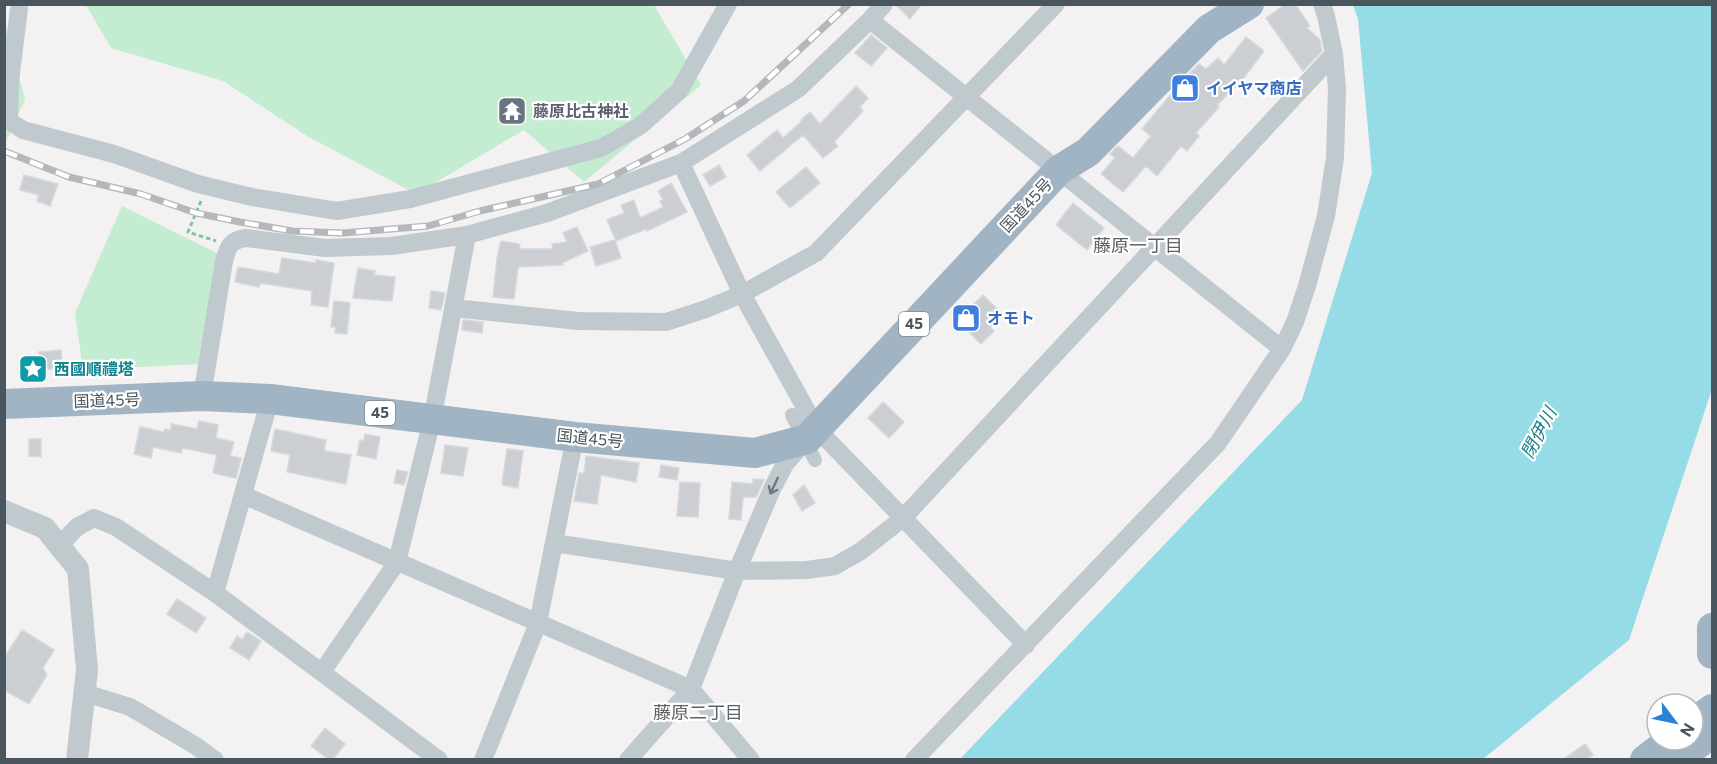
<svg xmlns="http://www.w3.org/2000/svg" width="1717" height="764" font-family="Commissioner,'Noto Sans JP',sans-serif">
  <rect width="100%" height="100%" fill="#f3f1f1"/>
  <path fill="#c4ecd0" d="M86,5H654L701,85L584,182L524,130L416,194L307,136L223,81L111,48Z
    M4,19L25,99L5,144H4Z
    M122,206L217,253L198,364L83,370L75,313Z"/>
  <path fill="#95dce6" d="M1353,5H1712V389L1629,640L1483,759H960L1302,400L1372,173L1358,19Z"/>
  <path fill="#cbcfd3" stroke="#d6d8dc" stroke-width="1.5" d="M895,4H922L910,19Z
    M1286,4H1295L1310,26L1307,28L1320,40L1322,51L1303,71L1266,18Z
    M871,35L887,48L871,66L855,53Z
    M1246,37L1264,51L1243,79L1217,105L1219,107L1196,133L1199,136L1187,151L1181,146L1157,176L1146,166L1123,192L1101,174L1115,158L1110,154L1118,146L1133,158L1151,136L1142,129L1181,82L1199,64L1206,69L1218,58L1224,65Z
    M856,86L868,98L860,107L863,111L834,142L838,146L823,158L803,135L760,171L747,155L777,130L783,138L802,121L801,120L810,112L820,124Z
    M719,165L726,177L710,186L703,175Z
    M806,167L820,183L790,208L776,192Z
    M24,175L58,184L50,206L37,201L39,195L20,190Z
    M671,183L687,212L647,231L646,229L616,241L607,220L624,213L621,205L634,200L640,218L663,207L660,201L663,200L658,191Z
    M1073,203L1104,228L1087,250L1056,225Z
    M577,227L588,251L562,263L563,265L518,267L514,299L493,297L497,258L501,241L520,244L519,249H553L552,244L567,242L563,233Z
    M615,240L621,258L596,266L590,247Z
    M282,258L316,263V260L334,263L328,307L311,305L312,291L260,283L259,287L235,282L238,267L279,274Z
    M358,268L375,271L374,275L395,277L392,301L353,298Z
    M431,291L445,293L441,310L429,308Z
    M983,295L1003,315L990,327L994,331L981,344L954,317L967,304L971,307Z
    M334,301L350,303L347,334L335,333L336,327H331Z
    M463,320L483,322L482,333L462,330Z
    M61,350L62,368L40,370L39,352Z
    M883,402L904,422L889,438L868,418Z
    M199,421L218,425L216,438L234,442L230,456L241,458L236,478L213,473L217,455L183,448L181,453L153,447L151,458L134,454L140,427L164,432L165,429L171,430V424L197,429Z
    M275,429L326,440L324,451L351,455L346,484L287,472L290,455L271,451Z
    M365,434L380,437L376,459L357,455L360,440L364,441Z
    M29,439H41V457L29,456Z
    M445,445L468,448L463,476L441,473Z
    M507,449L523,451L518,488L502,485Z
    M586,456L639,463L636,482L601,475L597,504L574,501L579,473H584Z
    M661,465L679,468L677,480L659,477Z
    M397,470L408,472L404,485L394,483Z
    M753,479L764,480L756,497H743L741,520L729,519L732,482L753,484Z
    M680,482L700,483L698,517L677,516Z
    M804,485L815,503L802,511L793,495Z
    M177,599L206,618L196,633L167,614Z
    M22,630L54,650L43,668L47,675L29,704L4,690V658Z
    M247,632L261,641L249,660L230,648L237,636L242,640Z
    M325,728L345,744L333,759H328L311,746Z
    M1585,744L1593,755L1587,759H1564Z"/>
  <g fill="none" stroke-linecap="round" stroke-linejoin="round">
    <path stroke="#7ec89e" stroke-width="3" stroke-dasharray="4.5 3" stroke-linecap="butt" d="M201,201L188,232L216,241"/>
    <path stroke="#c0c9ce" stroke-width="14" d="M792,415L815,460"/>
    <path stroke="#c0c9ce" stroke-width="18" d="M884,4L870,20L798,89L681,163L742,294L817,429L1026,645
      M19,9L10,81L9,121L23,130L114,154L198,184L252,197L337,211L410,199L601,148L640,126L679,91L728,4
      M870,20L1282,349
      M453,308L579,321L666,322L706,309L742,294L816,253L1056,4
      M202,396L224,261C228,247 230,240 246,238L325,248L391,246L467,235L547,213L681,163
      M243,495L691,689L751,760
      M554,543L737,571L807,570L835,566L861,551L903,518L1334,54
      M59,546L77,527L94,518L116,527L215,593L439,760
      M215,593L270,399
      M322,672L397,562L432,420L467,235
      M85,693L130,707L196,746L215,760
      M483,760L538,623L575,437
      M628,760L691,689L737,571L772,489L785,464L804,442
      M914,760L1218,443L1282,349L1295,322L1307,286L1326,216L1335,158L1337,89L1334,54L1326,16L1322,4"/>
    <path stroke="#c0c9ce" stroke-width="22" d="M4,511L45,528L78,569L87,670L77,760"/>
    <path stroke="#a0b4c4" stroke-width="30" d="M4,404L202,396L270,399L575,437L755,453L807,439L1059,170L1088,152L1209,29L1249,4
      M1712,628V654
      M1693,723L1712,709
      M1645,760L1671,740
      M1677,760L1712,733"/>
    <g stroke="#b4b7bb" stroke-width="7">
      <path id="rail" d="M4,151L69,177L141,194L196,213L240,222L292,231L343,233L428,226L480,211L598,184L685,139L744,101L849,4"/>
    </g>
    <use href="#rail" stroke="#fff" stroke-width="4.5" stroke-dasharray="14" stroke-linecap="butt"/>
  </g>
  <defs><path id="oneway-shaft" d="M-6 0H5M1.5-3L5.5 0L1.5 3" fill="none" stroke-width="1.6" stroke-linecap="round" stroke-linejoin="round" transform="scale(1.5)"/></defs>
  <use stroke="#6d787f" href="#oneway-shaft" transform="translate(774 486) rotate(115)"/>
  <defs>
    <g id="shop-square" transform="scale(1.5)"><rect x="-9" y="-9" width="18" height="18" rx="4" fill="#3f7fe0" stroke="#fff"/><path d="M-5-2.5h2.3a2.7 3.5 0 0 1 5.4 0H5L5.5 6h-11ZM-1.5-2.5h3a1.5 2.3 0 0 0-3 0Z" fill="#fff"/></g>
    <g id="temple-square" transform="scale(1.5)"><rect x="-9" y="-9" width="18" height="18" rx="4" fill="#6b7280" stroke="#fff"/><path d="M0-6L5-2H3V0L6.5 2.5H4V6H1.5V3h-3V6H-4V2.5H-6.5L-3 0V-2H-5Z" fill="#fff"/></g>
    <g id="sight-square" transform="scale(1.5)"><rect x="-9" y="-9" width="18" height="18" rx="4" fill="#0f9aa8" stroke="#fff"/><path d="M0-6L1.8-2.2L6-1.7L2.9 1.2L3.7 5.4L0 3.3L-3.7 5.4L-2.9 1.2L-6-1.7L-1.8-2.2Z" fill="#fff"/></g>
  </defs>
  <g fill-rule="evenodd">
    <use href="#shop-square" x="1185" y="88"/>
    <use href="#temple-square" x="512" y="111"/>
    <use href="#shop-square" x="966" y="318"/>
    <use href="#sight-square" x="33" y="369"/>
  </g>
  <g text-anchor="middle" stroke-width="4.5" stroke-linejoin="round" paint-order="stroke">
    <g fill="#fff" stroke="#80898e" stroke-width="1.5">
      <rect x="899" y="312" width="30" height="24" rx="4.5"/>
      <rect x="365" y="401" width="30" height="24" rx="4.5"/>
    </g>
    <g font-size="15" font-weight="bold" fill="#4a565d">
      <text x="914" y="329">45</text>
      <text x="380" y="418">45</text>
    </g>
    <g font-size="16" font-weight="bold" fill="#366cbe" stroke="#fff" text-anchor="start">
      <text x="1206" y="94">イイヤマ商店</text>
      <text x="987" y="324">オモト</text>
    </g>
    <g font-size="16" font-weight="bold" fill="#5b616d" stroke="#fff" text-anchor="start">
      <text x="533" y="117">藤原比古神社</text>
    </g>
    <g font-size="16" fill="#4a565d" stroke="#fff">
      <text transform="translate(1026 205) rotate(-47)" y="6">国道45号</text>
      <text transform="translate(107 400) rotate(-2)" y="6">国道45号</text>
      <text transform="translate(590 438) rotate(6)" y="6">国道45号</text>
    </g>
    <g font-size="16" font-weight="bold" fill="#0d838f" stroke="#fff" text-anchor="start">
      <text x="54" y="375">西國順禮塔</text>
    </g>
    <g font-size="18" fill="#5e6265" stroke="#fff">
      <text x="1138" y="252">藤原一丁目</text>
      <text x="698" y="719">藤原二丁目</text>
    </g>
    <g font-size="18" font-style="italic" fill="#177e8c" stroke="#fff">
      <text transform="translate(1539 433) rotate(-62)" y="6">閉伊川</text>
    </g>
  </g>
  <rect width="1717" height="764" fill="none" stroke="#4a565d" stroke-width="12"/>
  <g transform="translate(1675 722) rotate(122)"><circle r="28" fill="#ffffff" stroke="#b7bbbe" stroke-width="1.5"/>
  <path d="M0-4.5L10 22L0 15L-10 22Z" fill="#2883d6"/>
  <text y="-9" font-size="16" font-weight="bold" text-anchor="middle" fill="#4a565d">N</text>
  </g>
</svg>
